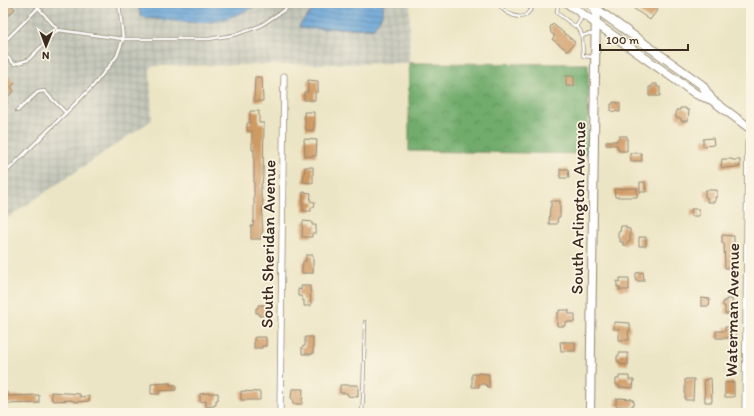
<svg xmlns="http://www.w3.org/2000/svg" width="754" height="416" font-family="Itim,sans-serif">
  <defs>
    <pattern id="industrial-grid" width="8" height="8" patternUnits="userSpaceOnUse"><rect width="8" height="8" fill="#c3c6b9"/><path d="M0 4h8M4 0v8" fill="none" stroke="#a8aa9f"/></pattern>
    <pattern id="forest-crowns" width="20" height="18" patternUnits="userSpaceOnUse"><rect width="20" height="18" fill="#71ac6c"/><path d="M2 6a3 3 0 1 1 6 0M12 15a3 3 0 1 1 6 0" fill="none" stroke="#5e8c58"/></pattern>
    <pattern id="water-rules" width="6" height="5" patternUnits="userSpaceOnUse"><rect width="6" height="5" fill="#64a1d5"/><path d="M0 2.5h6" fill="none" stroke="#5483ac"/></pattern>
  </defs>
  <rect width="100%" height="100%" fill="#fcf5e5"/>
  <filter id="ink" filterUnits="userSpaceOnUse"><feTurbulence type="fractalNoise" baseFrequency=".025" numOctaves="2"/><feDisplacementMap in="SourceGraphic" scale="8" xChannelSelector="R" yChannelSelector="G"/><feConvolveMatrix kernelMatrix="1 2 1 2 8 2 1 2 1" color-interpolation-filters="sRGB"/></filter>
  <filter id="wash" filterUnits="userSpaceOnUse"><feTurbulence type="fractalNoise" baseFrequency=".012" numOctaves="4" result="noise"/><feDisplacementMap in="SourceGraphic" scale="16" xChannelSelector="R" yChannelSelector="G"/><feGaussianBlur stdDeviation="0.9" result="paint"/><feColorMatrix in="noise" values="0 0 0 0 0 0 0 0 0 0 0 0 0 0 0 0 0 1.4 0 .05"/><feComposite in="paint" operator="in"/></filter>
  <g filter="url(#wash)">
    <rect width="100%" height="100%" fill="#ece5c5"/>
    <path fill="url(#industrial-grid)" d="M3,3H410L409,63L154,66L150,67L152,120L3,221Z"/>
    <path fill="url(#forest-crowns)" stroke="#566b45" d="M409,63L588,64L589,154L409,151Z"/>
    <path fill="url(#water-rules)" stroke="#50667a" d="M137,3H262C248,10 233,17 217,21C194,25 169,20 146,18L141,16Z
      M319,3H384L383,13L374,28L304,29L299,27V26Z"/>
    <g id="blocks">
      <path fill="#cf9962" d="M3,3H9L15,9L3,20Z
        M626,3H650L658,9L650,20Z
        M553,24L575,42L568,51L552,39L555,36L551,33L550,27Z
        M3,71L15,83L11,87L14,91L5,99L8,103L3,108Z
        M566,76H574V86H566Z
        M255,77H262L263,101H254Z
        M308,80L318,81V92H315V100H304V92H308Z
        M652,84H657V87H660V96H649V87H652Z
        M613,102L620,103V112L611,111V104H613Z
        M680,108H686V110H689L688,121H681V118H676V110H680Z
        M250,111H259V123H264L263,177L262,184H261V198L263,199L262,219L263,232L261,233V239H251V226H253L254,219V150H252V131H247V123H250Z
        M304,112H314V130H306Z
        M619,136H627V151H619V148H617V145H606V141H617V139H619Z
        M713,138L714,145L703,146V139Z
        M304,139L317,140L316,156H305Z
        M630,153H641L642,161H631Z
        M722,159H732V160H740V167L723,168L721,167Z
        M305,167H313V183L303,182Z
        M560,169H568L569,178H560Z
        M640,182H645L646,192H640Z
        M637,188V197H615L614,189Z
        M705,190H717V197H715V202H707V197H705Z
        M303,192L311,193L310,201L315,202L314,207H311V211H303Z
        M551,201H560V217H558L557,224H549L550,207H551Z
        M691,209H699V216H691Z
        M303,221L312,222V225H316V233H312V237H302Z
        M621,226H626V228L630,229V242H627V245H623V242H620V238H618V232H620Z
        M722,235L734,236V258H736V267H734V268H725L724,243H722Z
        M639,237H646V246H639Z
        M306,255H313V273H302V265H303V261H306Z
        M643,272L644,281H636V273Z
        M620,278H629V290H619L620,287H617V281L620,282Z
        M301,286H310L311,306H304V300H302L301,296H298V289L301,290Z
        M701,298L710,299L709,306H701Z
        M726,299H732V303L735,304V313H734V314H725V306H723V301H726Z
        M258,305H266V309H268L269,316H259V313H256V308H258Z
        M559,310H569V314H575V322H565V326H557V313H559Z
        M614,322L630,323V331H628L629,340H619V329H614Z
        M725,327H734V330H736V336H734V338H716V331H725Z
        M256,337H266V346H262V348H254V338Z
        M305,337H313V354H302V347L305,346Z
        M560,342H575V351H561Z
        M619,353H628V365L619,364V361H617V356H619Z
        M478,373L489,374V388L485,384H479V387H472V374H478Z
        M619,376H629V380H634L633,388L619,387V385H616V379H619Z
        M711,378L712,400V402H705L704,380Z
        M685,379H694L693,400H685Z
        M734,382V397H725V383Z
        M170,383V385H176V390L159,391V394H151V384Z
        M340,385H358V397L348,396L347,393H340Z
        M292,389H303L302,404H293L292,398H291Z
        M241,391L260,392V400H241Z
        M3,392L8,393V396L39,395V403L3,404Z
        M51,392L80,394V397L89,396V401L75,402V401H72V400L53,401L52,400Z
        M209,393H218V400H216V405H214V406L206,407V401L200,402V394Z
        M619,398L632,399V400L634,401V405H632V407L616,406V399Z"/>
    </g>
  </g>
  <g filter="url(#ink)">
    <use href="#blocks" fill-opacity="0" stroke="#948872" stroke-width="1"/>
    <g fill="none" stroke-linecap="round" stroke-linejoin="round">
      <g stroke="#948872" stroke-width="4">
        <path id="service" d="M34,3L58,30L123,39H209L234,35L260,26L290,6L292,3
          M499,3C501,11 516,19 524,16C529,14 532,7 535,3
          M558,3L557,13L580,30L582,36L583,56L593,57
          M576,27L583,15
          M582,36L588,34H594
          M3,43L38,8
          M3,52L14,64L28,60L58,30
          M17,111L38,92L44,91L66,113
          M3,175L93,86L117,56L123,39L119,3
          M362,413L363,398L365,322"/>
      </g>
      <g stroke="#948872" stroke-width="7">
        <path id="minor" d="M280,413L284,76
          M745,413L748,142L751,136"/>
      </g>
      <g stroke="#948872" stroke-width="10">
        <path id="secondary" d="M590,413L596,3"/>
      </g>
      <g stroke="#948872" stroke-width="10">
        <path id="primary" d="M567,3L696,94L712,100L751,129
          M588,3L702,85L712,100"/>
      </g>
      <use href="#service" stroke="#fff" stroke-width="2.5"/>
      <use href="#minor" stroke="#fff" stroke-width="5.5"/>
      <use href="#secondary" stroke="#fff" stroke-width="8"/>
      <use href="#primary" stroke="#fff" stroke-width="8"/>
    </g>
  </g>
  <g text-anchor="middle" stroke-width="3.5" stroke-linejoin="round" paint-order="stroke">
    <g font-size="17" fill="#3b2a1e" stroke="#fcf5e5">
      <text transform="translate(578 208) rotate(-89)" y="6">South Arlington Avenue</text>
      <text transform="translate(268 244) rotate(-89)" y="6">South Sheridan Avenue</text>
      <text transform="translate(732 310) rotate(-89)" y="6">Waterman Avenue</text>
    </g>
  </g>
  <rect width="754" height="416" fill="none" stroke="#fcf5e5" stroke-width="16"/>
  <g transform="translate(46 46) rotate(181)" stroke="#fcf5e5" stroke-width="3" paint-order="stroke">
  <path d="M0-3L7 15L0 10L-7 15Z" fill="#3b2a1e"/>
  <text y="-6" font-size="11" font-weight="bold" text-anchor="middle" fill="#3b2a1e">N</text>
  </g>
  <path d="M600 44v6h88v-6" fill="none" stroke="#3b2a1e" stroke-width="2"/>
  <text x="606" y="44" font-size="12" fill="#3b2a1e" stroke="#fcf5e5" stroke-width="3" paint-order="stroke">100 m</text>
</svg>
